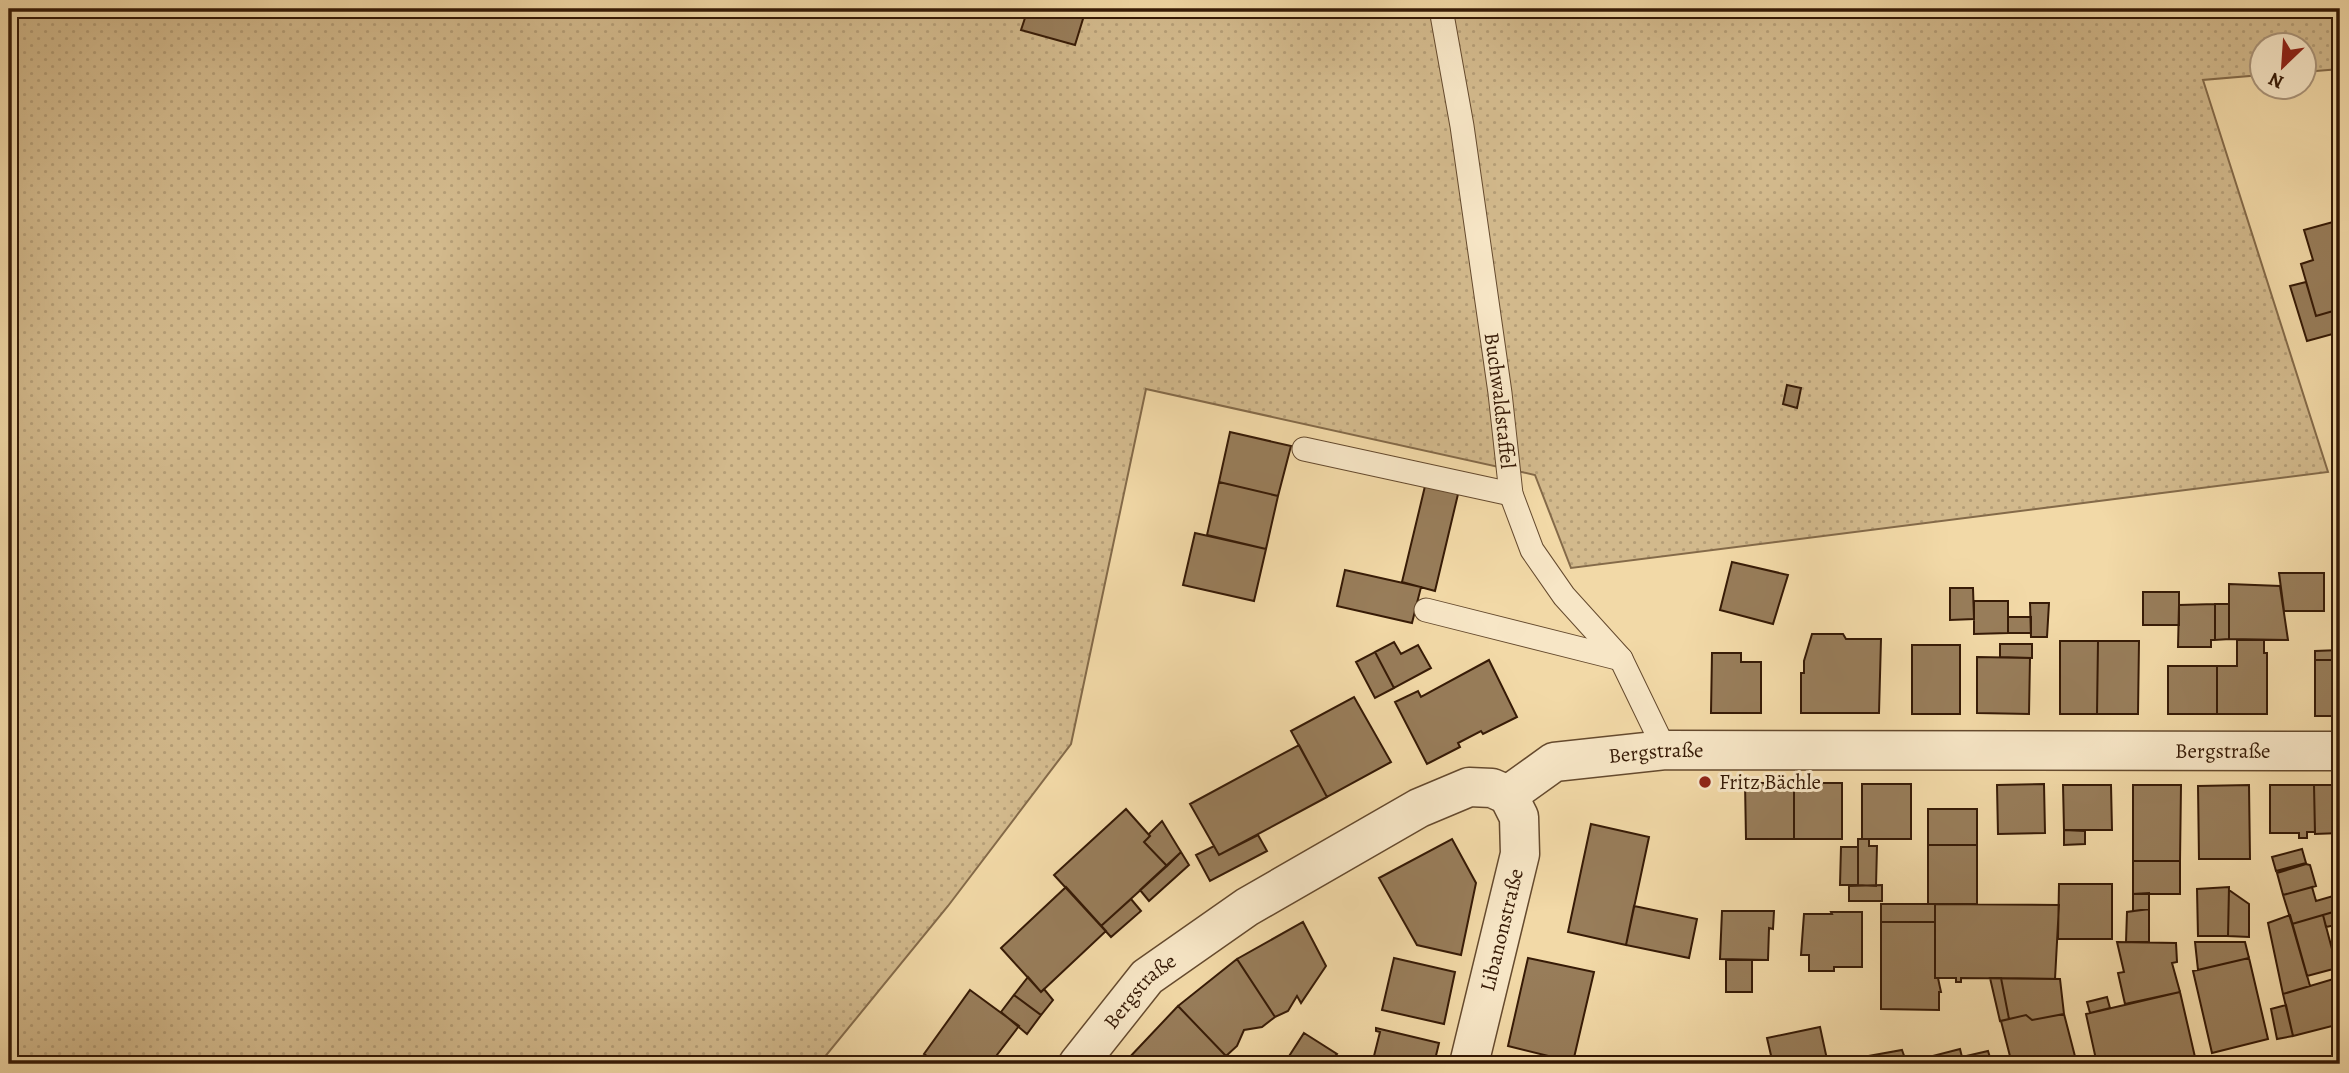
<svg xmlns="http://www.w3.org/2000/svg" width="2349" height="1073" font-family="Alegreya,serif">
  <defs>
    <pattern id="garden-dots" width="8" height="8" patternUnits="userSpaceOnUse" patternTransform="scale(1.75)"><rect width="8" height="8" fill="#d2b98c"/><path d="M2 2h.1M6 6h.1" fill="none" stroke="#b59e77" stroke-width="1.8" stroke-linecap="round"/></pattern>
  </defs>
  <rect width="100%" height="100%" fill="#f2d9a7"/>
  <filter id="stains"><feTurbulence type="fractalNoise" baseFrequency=".00286" numOctaves="4"/><feColorMatrix values="0 0 0 0 .2 0 0 0 0 .09 0 0 0 0 .02 0 0 0 .5 -.17"/></filter>
  <radialGradient id="worn" r=".72"><stop offset=".6" stop-color="#630" stop-opacity="0"/><stop offset="1" stop-color="#630" stop-opacity=".3"/></radialGradient>
  <path fill="url(#garden-dots)" stroke="#846a49" stroke-width="2" d="M9,9H2340V69L2304,72V46H2262L2261,75L2203,80L2328,472L1571,568L1535,475L1146,389L1071,744L948,906L819,1064H9Z"/>
  <path fill="#987d5a" stroke="#361a06" stroke-width="2" d="M1028,9H1086L1075,45L1021,30Z
    M2340,220V309L2316,316L2301,264L2313,260L2304,230Z
    M2306,282L2316,316L2340,309V332L2307,341L2290,286Z
    M1787,385L1801,388L1797,408L1783,404Z
    M1230,432L1291,446L1278,496L1219,482Z
    M1219,482L1278,496L1266,549L1207,535Z
    M1426,482L1459,490L1435,591L1402,582Z
    M1195,533L1266,549L1254,601L1183,585Z
    M1732,562L1788,575L1773,624L1720,610Z
    M1345,570L1421,587L1412,623L1337,606Z
    M2279,573H2324V611H2284Z
    M2229,584L2280,586L2288,640L2229,639Z
    M1950,588H1973L1974,619L1950,620Z
    M2143,592H2179V625H2143Z
    M1974,601H2008V633L1974,634Z
    M2030,603H2049L2047,637H2031Z
    M2215,604H2229V639L2215,640Z
    M2215,604V640H2211V647H2178L2179,605Z
    M2008,617H2031V633H2008Z
    M1812,634H1843L1846,639H1881L1879,713H1801V673H1804V661Z
    M2237,640H2264V653H2267V714H2217V666H2237Z
    M2060,641H2098L2097,714H2060Z
    M2098,641H2139L2138,714H2097Z
    M1394,642L1401,654L1418,645L1431,668L1394,688L1375,652Z
    M2000,644H2032V658L2000,657Z
    M1912,645H1960V714H1912Z
    M2340,650V660H2315V651Z
    M1375,652L1394,688L1375,698L1356,662Z
    M1712,653H1741V662H1761V713H1711Z
    M1977,657L2030,658L2029,714L1977,713Z
    M1489,660L1517,717L1483,734L1481,731L1458,743L1460,747L1427,764L1395,702L1418,691L1421,697Z
    M2315,660H2340V716H2315Z
    M2168,666H2217V714H2168Z
    M1354,697L1391,762L1327,797L1291,731Z
    M1299,745L1327,797L1219,855L1190,804Z
    M1745,783H1794V839H1746Z
    M1794,783H1842V839H1794Z
    M1862,784H1911V839H1862Z
    M2044,784L2045,833L1998,834L1997,785Z
    M2063,785H2111L2112,830H2064Z
    M2133,785H2181L2180,861H2133Z
    M2249,785L2250,859H2199L2198,786Z
    M2270,785H2314L2315,832H2307V838H2299V833H2270Z
    M2314,785H2340V833L2315,834Z
    M1126,809L1150,836L1144,842L1167,866L1101,926L1054,875Z
    M1928,809H1977V845H1928Z
    M1162,821L1181,852L1167,866L1144,842L1150,836L1149,834Z
    M1591,824L1649,837L1626,945L1568,932Z
    M2064,830L2085,831V844L2064,845Z
    M1258,835L1267,851L1210,881L1196,855L1214,846L1219,855Z
    M1452,839L1476,883L1461,955L1417,945L1379,878Z
    M1858,839H1869V846H1877L1876,886L1858,885Z
    M1928,845H1977V904H1928Z
    M1841,847H1858V885H1840Z
    M2302,849L2306,863L2276,871L2272,857Z
    M1181,852L1189,865L1149,901L1140,890Z
    M2133,861H2180V894H2133Z
    M2306,864L2310,865L2316,886L2283,895L2277,873Z
    M2059,884H2112V939H2058Z
    M1882,885V901H1849V886Z
    M1066,887L1106,931L1041,992L1001,948Z
    M2229,887L2228,936H2198L2197,889Z
    M2312,887L2316,901L2340,894V910L2292,924L2283,895Z
    M2229,890L2249,904V937L2228,936Z
    M2149,893V909L2133,911V894Z
    M1131,899L1141,911L1111,937L1101,926Z
    M1881,904H1935V922H1881Z
    M1935,904L2059,905L2055,979L1961,978V982H1956V978H1935Z
    M1634,906L1697,919L1689,958L1626,945Z
    M2149,909V942H2126L2127,912Z
    M2340,910V924L2326,927L2323,915Z
    M1722,911H1774L1773,929L1769,928L1768,960L1720,959Z
    M1831,912H1862V967H1834V971H1809V955H1801L1804,914H1832Z
    M2290,915L2310,986L2283,994L2268,923Z
    M2323,915L2337,968L2307,976L2292,924Z
    M1303,922L1326,966L1301,1003L1297,996L1288,1011L1275,1017L1237,959Z
    M1881,922H1935V978H1938L1941,992H1939V1010L1881,1009Z
    M2117,942L2176,943L2177,962L2172,963L2180,992L2125,1004L2118,973L2124,972Z
    M2195,942H2245L2249,958L2198,970Z
    M1394,958L1455,972L1444,1024L1382,1010Z
    M1528,958L1594,972L1573,1062L1508,1046Z
    M2249,958L2268,1039L2212,1053L2193,971Z
    M1237,959L1275,1017L1262,1027L1244,1030L1237,1046L1226,1056L1178,1006Z
    M1726,960H1752V992H1726Z
    M1028,977L1041,992L1044,989L1053,1000L1041,1015L1014,995Z
    M2340,977V1024L2293,1036L2283,994Z
    M1990,978H2001L2009,1019L2000,1021Z
    M2001,978L2060,979L2064,1014L2032,1020L2026,1015L2009,1019Z
    M970,990L1019,1026L990,1064H939L924,1054Z
    M2180,992L2195,1057L2165,1064H2097L2086,1014Z
    M1014,995L1041,1015L1027,1034L1001,1012Z
    M2107,997L2110,1008L2090,1013L2087,1002Z
    M2286,1005L2293,1036L2277,1039L2271,1009Z
    M1178,1006L1226,1056L1219,1064H1132L1127,1060Z
    M2064,1014L2077,1064H2012L2001,1021L2026,1015L2032,1020Z
    M1820,1027L1828,1064H1773L1767,1038Z
    M1376,1028L1439,1043L1434,1064H1372L1380,1032L1376,1031Z
    M1304,1033L1337,1054L1328,1064H1284Z
    M1960,1049L1962,1057L1988,1051L1992,1064H1926L1925,1058Z
    M1902,1050L1907,1064H1847L1846,1060Z"/>
  <g fill="none" stroke-linecap="round" stroke-linejoin="round">
    <g stroke="#654a2e" stroke-width="25">
      <g id="lane">
        <path id="s1" d="M1441,9L1462,126L1500,393L1511,494L1532,550L1564,596L1621,659L1665,750"/>
        <path d="M1304,449L1511,494"/>
        <path d="M1426,610L1621,659"/>
      </g>
    </g>
    <g stroke="#654a2e" stroke-width="41">
      <g id="street">
        <path id="s2" d="M1508,795L1554,762L1665,750L2340,751"/>
        <path id="s3" d="M1078,1064L1147,977L1247,907L1419,808L1469,787L1492,788L1508,795"/>
        <path id="s4" d="M1469,1064L1520,854L1519,817L1508,795"/>
      </g>
    </g>
    <use href="#lane" stroke="#f7e6c6" stroke-width="23"/>
    <use href="#street" stroke="#f7e6c6" stroke-width="38"/>
  </g>
  <circle fill="#8f2418" stroke="#f7e6c6" stroke-width="2.5" cx="1705" cy="782" r="7"/>
  <g text-anchor="middle" stroke-width="6" stroke-linejoin="round" paint-order="stroke">
    <g font-size="21" fill="#361a06" stroke="#f7e6c6">
      <text dy="7" stroke="none"><textPath href="#s1" startOffset="396">Buchwaldstaffel</textPath></text>
      <text dy="7" stroke="none"><textPath href="#s2" startOffset="726">Bergstraße</textPath></text>
      <text dy="7" stroke="none"><textPath href="#s2" startOffset="159">Bergstraße</textPath></text>
      <text dy="7" stroke="none"><textPath href="#s4" startOffset="138">Libanonstraße</textPath></text>
      <text dy="7" stroke="none"><textPath href="#s3" startOffset="96">Bergstraße</textPath></text>
    </g>
    <g font-size="21" fill="#361a06" stroke="#f7e6c6" text-anchor="start">
      <text x="1719" y="789">Fritz Bächle</text>
    </g>
  </g>
  <rect width="2349" height="1073" fill="none" stroke="#f2d9a7" stroke-width="35"/>
  <rect x="10" y="10" width="2328" height="1052" fill="none" stroke="#361a06" stroke-width="3.5"/>
  <rect x="18" y="18" width="2314" height="1038" fill="none" stroke="#361a06" stroke-width="2"/>
  <g transform="translate(2283 66) rotate(205)"><circle r="33" fill="#f7e6c6" stroke="#aa9479" stroke-width="2"/>
  <path d="M0-5L12 26L0 18L-12 26Z" fill="#8f2418"/>
  <text y="-10" font-size="19" font-weight="bold" text-anchor="middle" fill="#361a06">N</text>
  </g>
  <rect width="100%" height="100%" filter="url(#stains)"/>
  <rect width="100%" height="100%" fill="url(#worn)"/>
</svg>
